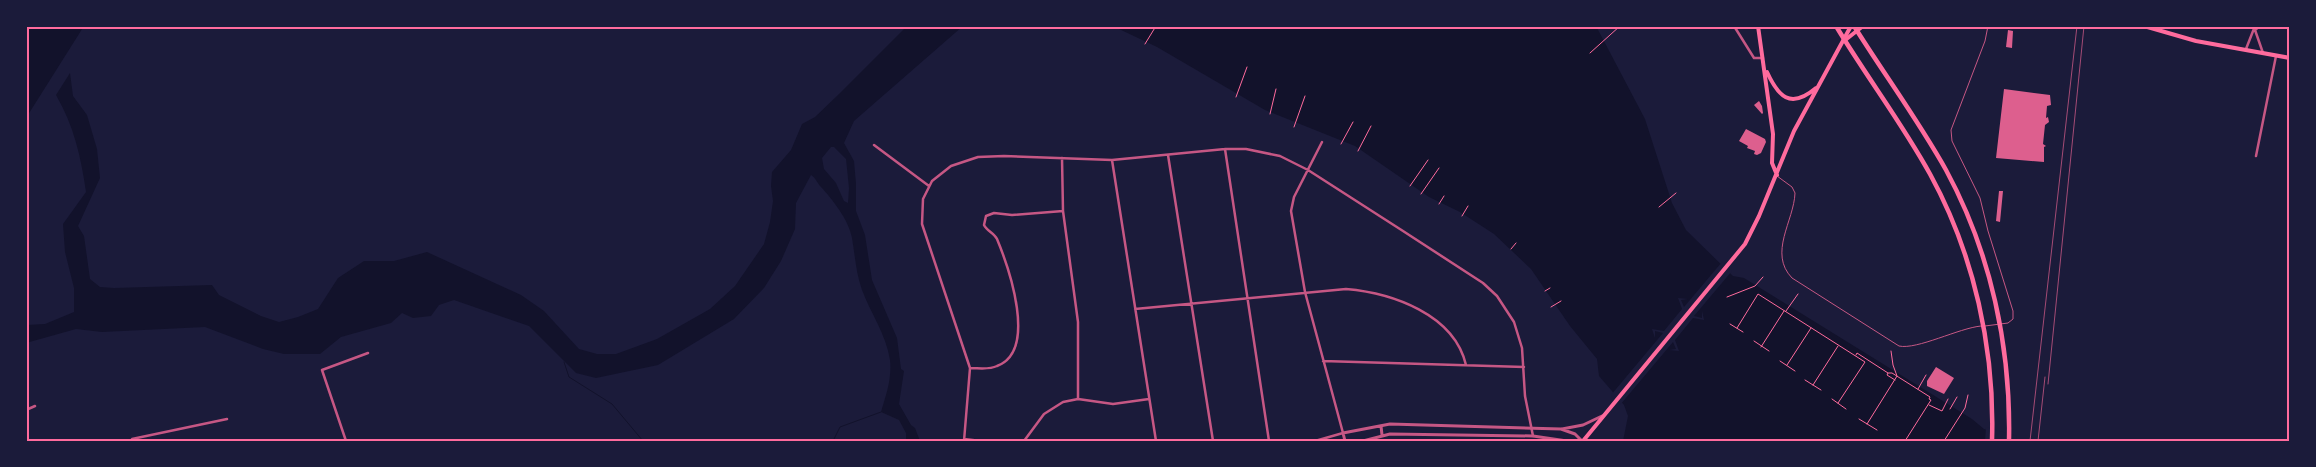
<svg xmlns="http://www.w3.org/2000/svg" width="2316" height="467" font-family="'DM Sans',sans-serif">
  <rect width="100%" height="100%" fill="#1b1b3a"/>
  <path fill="#12122b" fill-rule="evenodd" d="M26,26H84L26,118Z
    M907,26H963L854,121L844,143L854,161L856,184V211L865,235L872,280L897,338L901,369L904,371L899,404L911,425L915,428L920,441H906V433L899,420L881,412C886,395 892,379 890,360C886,334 871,314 862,290C856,273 855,256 852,238C849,220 832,199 821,187C817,183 816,178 811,175L796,203L795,229L781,261L764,288L734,319L658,365L596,378L576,373L529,326L454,300L439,305L431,316L413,318L402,313L391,323L341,337L320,354H284L263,349L205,327L102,332L76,329L26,343V325L45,324L74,312V288L65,252L63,224L86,192C81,157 74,126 56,95L70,73L73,96L87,115L97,149L100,178L78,226L84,236L90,279L100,287L114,288L212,285L219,295L261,316L279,322L298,317L318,309L338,278L364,261H394L427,252L521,295L544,311L579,349L597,354H616L657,339L710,309L735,286L764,244L770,222L773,201L771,186L772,172L791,150L802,124L815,117L839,94ZM831,147H834L846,159L849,188L848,203L844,201L836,183L824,169L822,158Z
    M1107,26H1596L1645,119L1672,203L1686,230L1733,276L1744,278L1972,419L1984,429L2019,441H1623L1628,416L1624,405L1599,376L1597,359L1570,326L1531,269L1494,234L1460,212L1429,197L1355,146L1265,110L1157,47L1119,29Z"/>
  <path fill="#1b1b3a" d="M1722,262L1732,271L1694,316L1702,318V311L1704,320L1693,318L1675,340L1679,351L1669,350L1676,349L1673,342L1620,405L1611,395L1663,333L1655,331V338L1652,329L1664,331L1682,309L1678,298L1688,299L1681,300L1684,307Z
    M1986,427L2017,436L2016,441H1985Z"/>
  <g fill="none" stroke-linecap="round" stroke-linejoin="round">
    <path stroke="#12122b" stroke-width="1" d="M564,362L569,377L612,404L643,441
      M833,441L840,427L881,412"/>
  </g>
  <path fill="#dd5f8e" d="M2008,30L2013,31L2012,48L2006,47Z
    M2004,89L2050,95L2051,105L2047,106L2046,118L2048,117L2049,122L2045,125L2043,144L2046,146L2044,147V162L1996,158Z
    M1759,101L1762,106L1763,113L1762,114L1754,105Z
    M1746,129L1765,139L1766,142L1761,153L1757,155L1754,154L1755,151L1747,148L1748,146L1739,141Z
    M1999,191H2003L2000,222L1996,221Z
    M1936,367L1954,378L1944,394L1927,386V381Z"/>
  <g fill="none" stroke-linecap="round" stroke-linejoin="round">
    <path stroke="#ff6b9d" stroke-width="1" d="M1145,44L1156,26
      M1590,53L1620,26
      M1236,97L1247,67
      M1270,114L1276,89
      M1294,127L1305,96
      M1341,144L1353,122
      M1358,151L1371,126
      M1410,186L1428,160
      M1421,194L1439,168
      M1439,204L1444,196
      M1659,207L1676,193
      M1462,216L1468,206
      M1511,249L1516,243
      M1545,291L1550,288
      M1727,297L1755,286L1763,277
      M1551,307L1561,301
      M1786,311L1798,294
      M1730,324L1743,332
      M1737,328L1758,294L1865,362L1838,403
      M1754,341L1769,351
      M1761,347L1784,311
      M1856,355L1857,353L1888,373L1887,375L1895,380
      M1780,361L1795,371
      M1787,365L1811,328
      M1888,373H1892L1930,397L1929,399L1931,400L1905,441
      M1805,380L1821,390
      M1813,385L1838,346
      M1918,389L1926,375
      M1832,399L1846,409
      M1929,405L1942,411L1948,399
      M1950,409L1957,397
      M1859,419L1877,430
      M1867,424L1897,376L1893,365L1891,351
      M1944,441L1965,408L1968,395"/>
    <path stroke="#c65784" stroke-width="1" d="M1777,176L1792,187L1795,193C1794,221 1768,253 1792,278L1899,346C1917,350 1959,328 1981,326
      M1985,326L2008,323L2013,319V311L1988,231L1980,198L1952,141L1951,130L1985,41L1988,26"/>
    <path stroke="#c65784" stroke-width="2.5" d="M1734,26L1754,58H1763
      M2260,26L2255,30L2263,53
      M2246,49L2255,26
      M874,145L929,186
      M1225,149L1269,441
      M1168,155L1213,441
      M2256,156L2276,56
      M1062,158L1063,211L1078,322V399
      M1112,160L1156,441
      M1135,309L1346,289C1392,293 1454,314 1466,365
      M1323,361L1524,367
      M970,368C979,368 989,370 997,366C1038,351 1009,268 997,239C994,233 987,231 984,225L986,216L994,213L1012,215L1063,211
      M26,410L35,406
      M964,439L981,441
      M133,441L132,439L227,419
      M346,441L322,370L368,353
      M964,441L970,368L922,224L923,199L932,181L951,166L978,157L1004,156L1112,160L1225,149H1246L1280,156L1308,170L1403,231L1483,283L1497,296L1514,322L1522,348L1525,396L1533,436
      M1024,441L1044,414L1063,402L1078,399L1113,404L1149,399
      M1315,441L1343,433L1305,292L1291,211L1294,197L1322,142"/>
    <path stroke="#c65784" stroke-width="3" d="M1381,426L1382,435
      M1562,429L1583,425L1602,416
      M1345,441L1343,433L1390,424L1561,429L1575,434L1582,441
      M1363,441L1390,434L1533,436L1567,441"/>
    <path stroke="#ff6b9d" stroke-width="4" d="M2144,26L2196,41L2290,58
      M1844,41L1863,26"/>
    <path stroke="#ff6b9d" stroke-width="4" d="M1758,26L1773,134L1772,163L1777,175
      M1767,72C1778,96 1790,110 1816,88
      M1583,441L1745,244L1759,216L1794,131L1851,26"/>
    <path stroke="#ff6b9d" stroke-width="4.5" d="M1836,26C1866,76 1902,123 1930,174C1974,254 1995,349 1992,441
      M1854,26C1884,74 1918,120 1946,170C1991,253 2011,347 2009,441"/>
    <path stroke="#a44b75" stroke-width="1" d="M2048,384L2084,26
      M2030,441L2077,26
      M2038,441L2045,377"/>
  </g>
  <rect width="2316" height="467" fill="none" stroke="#1b1b3a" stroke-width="55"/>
  <rect x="28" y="28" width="2260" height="412" fill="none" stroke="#ff6b9d" stroke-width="2"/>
</svg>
